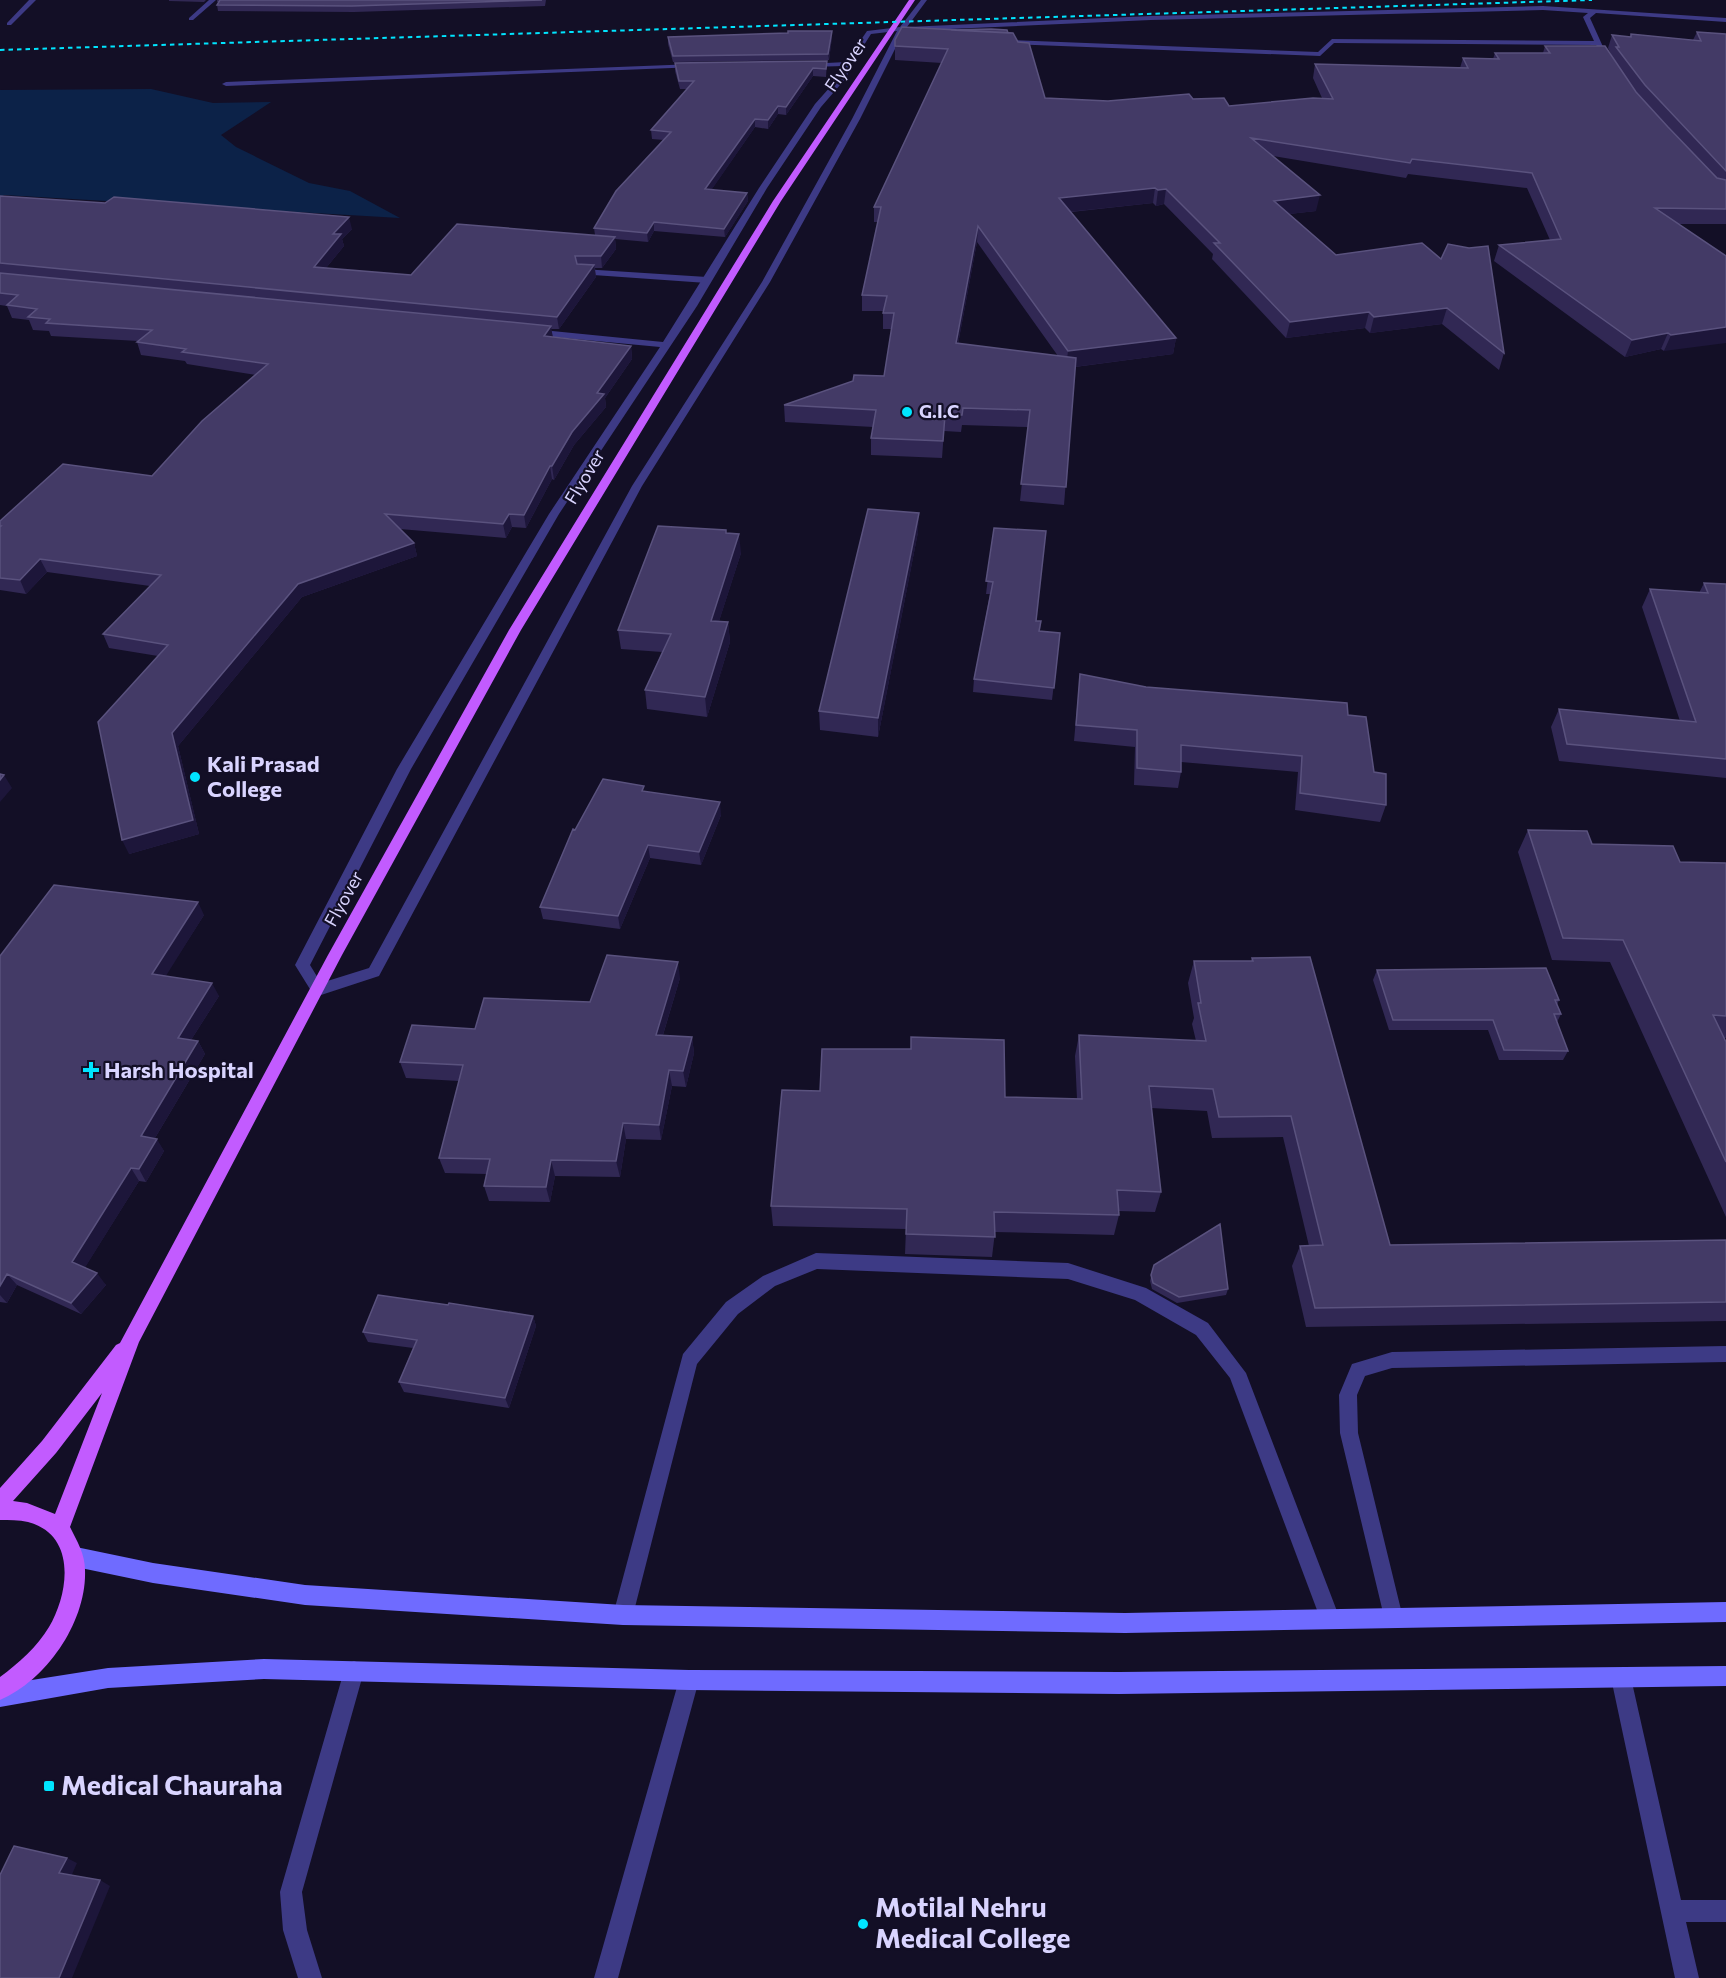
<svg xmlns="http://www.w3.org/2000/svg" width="1726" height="1978" font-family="Commissioner,sans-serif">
  <rect width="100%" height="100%" fill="#130f26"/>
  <path fill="#0c2248" d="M151,89L213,103L271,102L221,135L236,147L309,183L350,191L400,218L4,195L0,198V90Z"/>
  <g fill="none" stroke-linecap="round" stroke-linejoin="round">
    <path fill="#3d3a85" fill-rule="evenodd" d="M582,269L707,277L711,280L707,283L579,274V270Z
      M816,1253L1068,1263L1146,1288L1208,1323L1246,1373L1340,1619L1337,1626L1330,1629L1323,1626L1230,1378L1196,1335L1135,1300L1068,1279L817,1269L775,1286L738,1314L697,1364L633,1615L630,1622L623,1625L616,1622L613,1615L683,1354L726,1302L763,1276Z
      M1726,1346V1362L1392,1368L1365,1376L1357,1395L1358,1433L1403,1618L1400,1625L1393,1628L1386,1625L1340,1433L1339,1395L1352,1364L1392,1352Z
      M354,1661L361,1664L364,1671L302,1892L307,1930L322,1978H298L283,1930L280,1892L344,1671L347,1664Z
      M689,1670L696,1673L699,1680L618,1978H594L679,1680L682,1673Z"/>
    <path fill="#3d3a85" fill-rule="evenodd" d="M29,0H36L11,25H7V23Z
      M209,0H216L193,20H189V18Z
      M921,0H927L907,27L1151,16L1543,6L1726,18V22L1596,13L1590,18L1604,49L1601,51L1596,45L1334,43L1320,56L1010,44L1007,42L1010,40L1318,52L1332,39L1594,41L1583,17L1588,13L1543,10L1151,20L904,31L860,119L770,282L642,486L379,976L318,996L313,994L295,965L397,769L549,514L660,347L532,335L527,332L532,329L663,342L759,188L815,104L839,77L844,66L809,67L807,64L846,62L867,31L900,27ZM897,31L852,119L762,282L632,486L369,968L321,983L310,965L411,769L559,514L697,306L767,188L821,107L846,78L852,64L871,34Z
      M695,64L697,67L226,86L222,84L226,82Z
      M1621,1668L1628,1671L1631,1678L1681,1900H1726V1922H1686L1699,1978H1675L1611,1678L1614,1671Z"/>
    <path fill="#6f6bff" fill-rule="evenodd" d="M76,1547L153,1563L305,1585L623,1605L1125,1613L1726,1602V1622L1125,1633L623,1625L305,1605L153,1583L76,1567L69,1564L66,1557L69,1550Z
      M264,1659L689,1670L1119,1672L1726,1666V1686L1119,1694L689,1690L264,1679L108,1688L0,1707V1685L108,1668Z"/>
    <path fill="#c25bff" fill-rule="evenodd" d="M909,0H915L781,201L521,630L342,955L139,1342L70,1527C77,1541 85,1554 85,1570C87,1621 47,1680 0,1700V1677C19,1663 37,1647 49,1627C69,1593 77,1535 28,1522C19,1520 9,1520 0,1520V1488L42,1441L116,1345L120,1343L328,955L509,630L773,201ZM102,1393L55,1514L27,1503L13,1501L56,1453Z"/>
    <path stroke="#00e5ff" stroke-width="2" stroke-dasharray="4.5 4" stroke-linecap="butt" d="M0,50L1592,0"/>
  </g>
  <path fill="#312854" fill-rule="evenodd" d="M169,0H206L204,2L169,1Z
    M217,0H546L545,6L354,12L218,11L217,5L219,2H217Z
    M951,30L1045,98L1108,101L1193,99L1229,106L1322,98L1313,78L1315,64L1460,68L1463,58L1493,59L1495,53H1543L1545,46L1613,58L1608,48L1612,35L1630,37L1631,34L1693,40L1697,32L1726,34V224H1678L1726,256L1664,351L1661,349L1625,357L1494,261L1499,245L1550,240L1527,188L1408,174L1406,178L1273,156L1316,211L1289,214L1336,255L1422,243L1504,353L1499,370L1442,324L1370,333L1365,328L1286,338L1212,259L1213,254L1164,204L1156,206L1153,203L1071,212L1176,338L1173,354L1075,367L1064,505L1020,501L1028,427L962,425L961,432L944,431L942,458L871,455V438L873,427L785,422L784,405L884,376L892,329H883V311H862V295L878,222H874V207L942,63L895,60V40ZM977,242L1058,356L958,344Z
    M668,37H832L829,60L673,62L668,44Z
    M827,61L826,77L813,76L786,115L778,114L768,129L755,127L711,190L747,193L748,201L725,237L654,231L648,242L615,239L616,249L602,268H595L596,277L559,329H551L553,337L631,346L632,359L605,398L606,407L574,445L554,480L552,479L526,528L512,527L506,538L400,529L414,543L417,556L302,597L178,746L199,834L129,854L158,656L109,648L103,634L150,586L47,572L26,594L0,590V521L152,476L256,375L187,364L185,361L141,355L137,342L138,341L51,336L49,331L33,330L29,320L12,318L7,306L0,305V196L352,229L342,239L344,246L326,268L411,275L595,235L594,228L664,140L652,139L651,130L687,89H680L675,71V63Z
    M994,528L1036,621H1041L1040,631L1060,633L1052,700L973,692L974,679L990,594H986Z
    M726,530V533L741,553L719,621L728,622L730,642L707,717L647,709L645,690L662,652L621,649L618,630Z
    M918,532L878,737L820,730L819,711Z
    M1704,583L1726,584V778L1559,761L1551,727L1559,709L1680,721L1642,607L1650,589L1699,593Z
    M1080,674L1146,687L1348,715L1374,772L1386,805L1380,822L1295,810L1298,772L1181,762V772L1178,788L1134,785L1135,747L1074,741Z
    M645,792L721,815L701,865L650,858L620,929L543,919L540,907L575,830Z
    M1528,830L1680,862L1726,863V1038H1724L1726,1042V1217L1610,962L1552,960L1518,852Z
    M204,915L165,976L219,996L191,1040L198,1041L205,1054L155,1138L164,1151L146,1182L139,1181L85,1267L106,1285L81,1314L17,1285L7,1303L0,1302V956Z
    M1252,958L1390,1245L1726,1240V1321L1306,1327L1292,1266L1300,1246H1309L1283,1137L1212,1138L1207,1111L1151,1108L1161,1192L1155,1212L1118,1211L1119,1215L1114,1235L995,1232L992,1257L905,1254L906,1229L773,1226L771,1206L820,1091L1077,1099L1075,1056L1079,1035L1196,1041L1192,1024L1194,1018L1188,983L1194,961H1251Z
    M1377,970L1559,1000L1557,1005L1561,1014L1557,1022L1568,1051L1563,1060H1499L1488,1030H1389L1373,980Z
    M680,978L663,1035L692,1037L694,1053L686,1087L672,1086L661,1140L626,1139L620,1177L555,1176L550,1202L489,1201L484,1186L487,1174L445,1173L439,1158L459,1081L406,1078L400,1062L475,1029L590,1002Z
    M1154,1265L1228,1289L1226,1295L1177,1303L1152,1289L1150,1281Z
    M448,1305L533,1316L536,1326L509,1408L404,1392L399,1382L413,1348L368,1342L363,1332Z"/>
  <path fill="#1d163a" d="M832,31V37L829,60L828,54Z
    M813,68V76L786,115V107Z
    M778,106V114L768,129V120Z
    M755,119V127L706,198L705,189Z
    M1155,188L1153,203L1058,213L1059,198Z
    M1166,189L1164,204L1156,206L1158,190Z
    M747,193L748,201L725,237L724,229Z
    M1320,195L1316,211L1271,216L1274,201Z
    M349,217L352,229L342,239L344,246L317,279L314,267L333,234Z
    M654,222V231L648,242L647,233Z
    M978,226L977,242L955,360L956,343Z
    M615,237L616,249L602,268L601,256Z
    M594,265L596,277L559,329L557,317Z
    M1447,308L1442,324L1370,333L1374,317Z
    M1369,312L1365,328L1286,338L1290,322Z
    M551,326L553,339L544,336Z
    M1726,327V343L1664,351L1671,335Z
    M1668,333L1661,349L1625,357L1632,340Z
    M1176,338L1173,354L1066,368L1068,351Z
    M631,346L632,359L605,398L606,407L574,445L554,480L552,466L597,393Z
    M550,466L552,479L526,528L524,515Z
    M919,513L918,532L878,737V718Z
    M509,514L512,527L506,538L503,524Z
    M739,534L741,553L713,640L711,621Z
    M414,543L417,556L302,597L178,746L199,834L129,854L122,840L172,733L298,584Z
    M40,559L47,572L26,594L20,580Z
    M728,622L730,642L707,717L705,697Z
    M4,775L12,788L0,802V780Z
    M720,802L721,815L701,865L699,852Z
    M648,845L650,858L620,929L618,916Z
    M198,902L204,915L159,987L152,974Z
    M678,962L680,978L658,1051L656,1035Z
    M212,983L219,996L184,1051L178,1038Z
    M692,1037L694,1053L686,1087L683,1071Z
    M198,1041L205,1054L149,1148L141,1136Z
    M669,1070L672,1086L661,1140L659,1125Z
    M623,1123L626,1139L620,1177L616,1161Z
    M157,1139L164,1151L146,1182L139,1169Z
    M551,1160L555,1176L550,1202L546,1187Z
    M131,1168L139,1181L81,1274L72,1262Z
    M97,1273L106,1285L81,1314L71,1303Z
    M7,1274L17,1285L7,1303L0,1295V1286Z
    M533,1316L536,1326L509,1408L505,1398Z
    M67,1858L77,1863L70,1879L59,1873Z
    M100,1880L110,1886L72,1978H59Z"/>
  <path fill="#433a66" stroke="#5a527e" stroke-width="1.5" d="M220,0H542L352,6L217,5Z
    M902,27L1013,33L1018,42L1029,43L1045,98L1108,101L1189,94L1193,99L1224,98L1229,106L1313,98L1333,99L1315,64L1468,68L1463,58L1499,59L1495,53H1550L1545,46H1605L1636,92L1668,127L1717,178L1726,180V209L1655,208L1726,256V327L1671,335L1668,333L1632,340L1499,245L1561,239L1532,173L1412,159L1410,163L1251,138L1320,195L1274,201L1336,255L1422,243L1441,259L1448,244L1469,248L1488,246L1504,353L1447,308L1374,317L1369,312L1290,322L1214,243H1220L1166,189L1158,190L1155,188L1059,198L1176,338L1068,351L978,226L956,343L1076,358L1066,487L1021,484L1030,410L963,408L962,415H945L943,441L871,438L876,410L784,405L853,381L854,375L884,376L894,313H883L887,296L862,295L881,207H874L948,49L895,46V40Z
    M991,29L1007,30L1008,33L951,30Z
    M788,31H832L828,54L673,56L668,37L788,33Z
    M1697,32L1726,34V171L1645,85L1616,47H1619L1612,35L1631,37V34L1701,41Z
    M827,61L826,69L813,68L786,107L778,106L768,120L755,119L705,189L747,193L724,229L654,222L647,233L594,228L616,191L671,132L651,130L694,81H679L675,63Z
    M0,196L105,203L114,197L349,217L333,234H341L314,267L411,275L457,224L615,237L601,256H575L577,264L594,265L557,317L0,263Z
    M0,273L551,326L544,336L631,346L597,393L604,394L572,432L552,466H550L524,515L509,514L503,524L385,514L414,543L298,584L172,733L193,820L122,840L98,722L168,645L103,634L161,575L40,559L20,580L0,578V527L1,526H0V521L63,464L152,476L202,421L268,364L182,352L186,349L137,342L152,330L46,323L50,319L28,317L37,309L7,305L18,295L0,293Z
    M868,509L919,513L878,718L819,711Z
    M658,526L726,530V533L739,534L711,621L728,622L705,697L645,690L671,634L618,630Z
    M994,528L1046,531L1036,621H1041L1039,631L1060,633L1054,688L974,679L993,582L986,581Z
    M1704,583L1726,584V759L1567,744L1559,709L1696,722L1650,589L1708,593Z
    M1080,674L1146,687L1347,703L1348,715L1366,717L1374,772L1386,774V805L1300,793L1302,756L1181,745V772L1137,768V730L1076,725Z
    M0,774L4,775L0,780Z
    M603,779L644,786L642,791L720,802L699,852L648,845L618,916L540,907L573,829L575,830Z
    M1528,830L1587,831L1592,844L1673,846L1680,862L1726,863V1016L1713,1015L1726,1042V1162L1623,940L1563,938Z
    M54,885L198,902L152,974L212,983L178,1038L198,1041L141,1136L157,1139L139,1169L131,1168L72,1262L97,1273L71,1303L7,1274L0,1286V956Z
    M607,955L678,962L656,1035L692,1037L683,1071L669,1070L659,1125L623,1123L616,1161L551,1160L546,1187L484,1186L490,1159L439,1158L463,1065L400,1062L412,1025L475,1029L484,998L590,1002Z
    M1310,957L1390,1245L1726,1240V1302L1315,1308L1300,1246L1323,1245L1291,1116L1219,1117L1213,1089L1149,1086L1161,1192L1117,1190L1119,1215L994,1212L995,1237L906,1234L907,1209L771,1206L782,1090L820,1091L822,1049H911V1037L1004,1040L1005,1097L1082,1099L1079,1035L1206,1041L1198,1003H1201L1194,961H1253L1252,958Z
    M1546,968L1559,1000H1555L1561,1014H1554L1568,1051L1504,1050L1493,1020H1393L1377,970Z
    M1220,1224L1228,1289L1179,1297L1153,1283L1151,1275L1154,1265Z
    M378,1295L448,1305L449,1303L533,1316L505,1398L399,1382L417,1340L363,1332Z
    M14,1846L67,1858L59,1873L100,1880L59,1978H0V1875Z"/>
  <g fill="#00e5ff" stroke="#130f26" stroke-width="2">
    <circle cx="907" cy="412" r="6"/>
    <circle cx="195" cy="777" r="6"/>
    <path d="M88 1061h6v6h6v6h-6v6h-6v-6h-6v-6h6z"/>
    <rect x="43" y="1780" width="12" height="12" rx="3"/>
    <circle cx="863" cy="1924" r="6"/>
  </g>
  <g text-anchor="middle" stroke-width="4.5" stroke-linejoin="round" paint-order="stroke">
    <g font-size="18" fill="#d9d4ff" stroke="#130f26">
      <text transform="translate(846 65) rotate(-56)" y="6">Flyover</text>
      <text transform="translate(585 477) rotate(-59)" y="6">Flyover</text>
      <text transform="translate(344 899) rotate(-61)" y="6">Flyover</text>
    </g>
    <g font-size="18" font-weight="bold" fill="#d9d4ff" stroke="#130f26" text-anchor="start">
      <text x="919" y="418">G.I.C</text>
    </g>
    <g font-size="22" font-weight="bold" fill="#d9d4ff" stroke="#130f26" text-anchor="start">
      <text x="207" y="772">Kali Prasad<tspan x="207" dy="25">College</tspan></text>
      <text x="104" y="1078">Harsh Hospital</text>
    </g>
    <g font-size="27" font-weight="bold" fill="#d9d4ff" stroke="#130f26" text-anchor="start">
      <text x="61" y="1795">Medical Chauraha</text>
      <text x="875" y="1917">Motilal Nehru<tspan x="875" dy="31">Medical College</tspan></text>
    </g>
  </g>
</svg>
